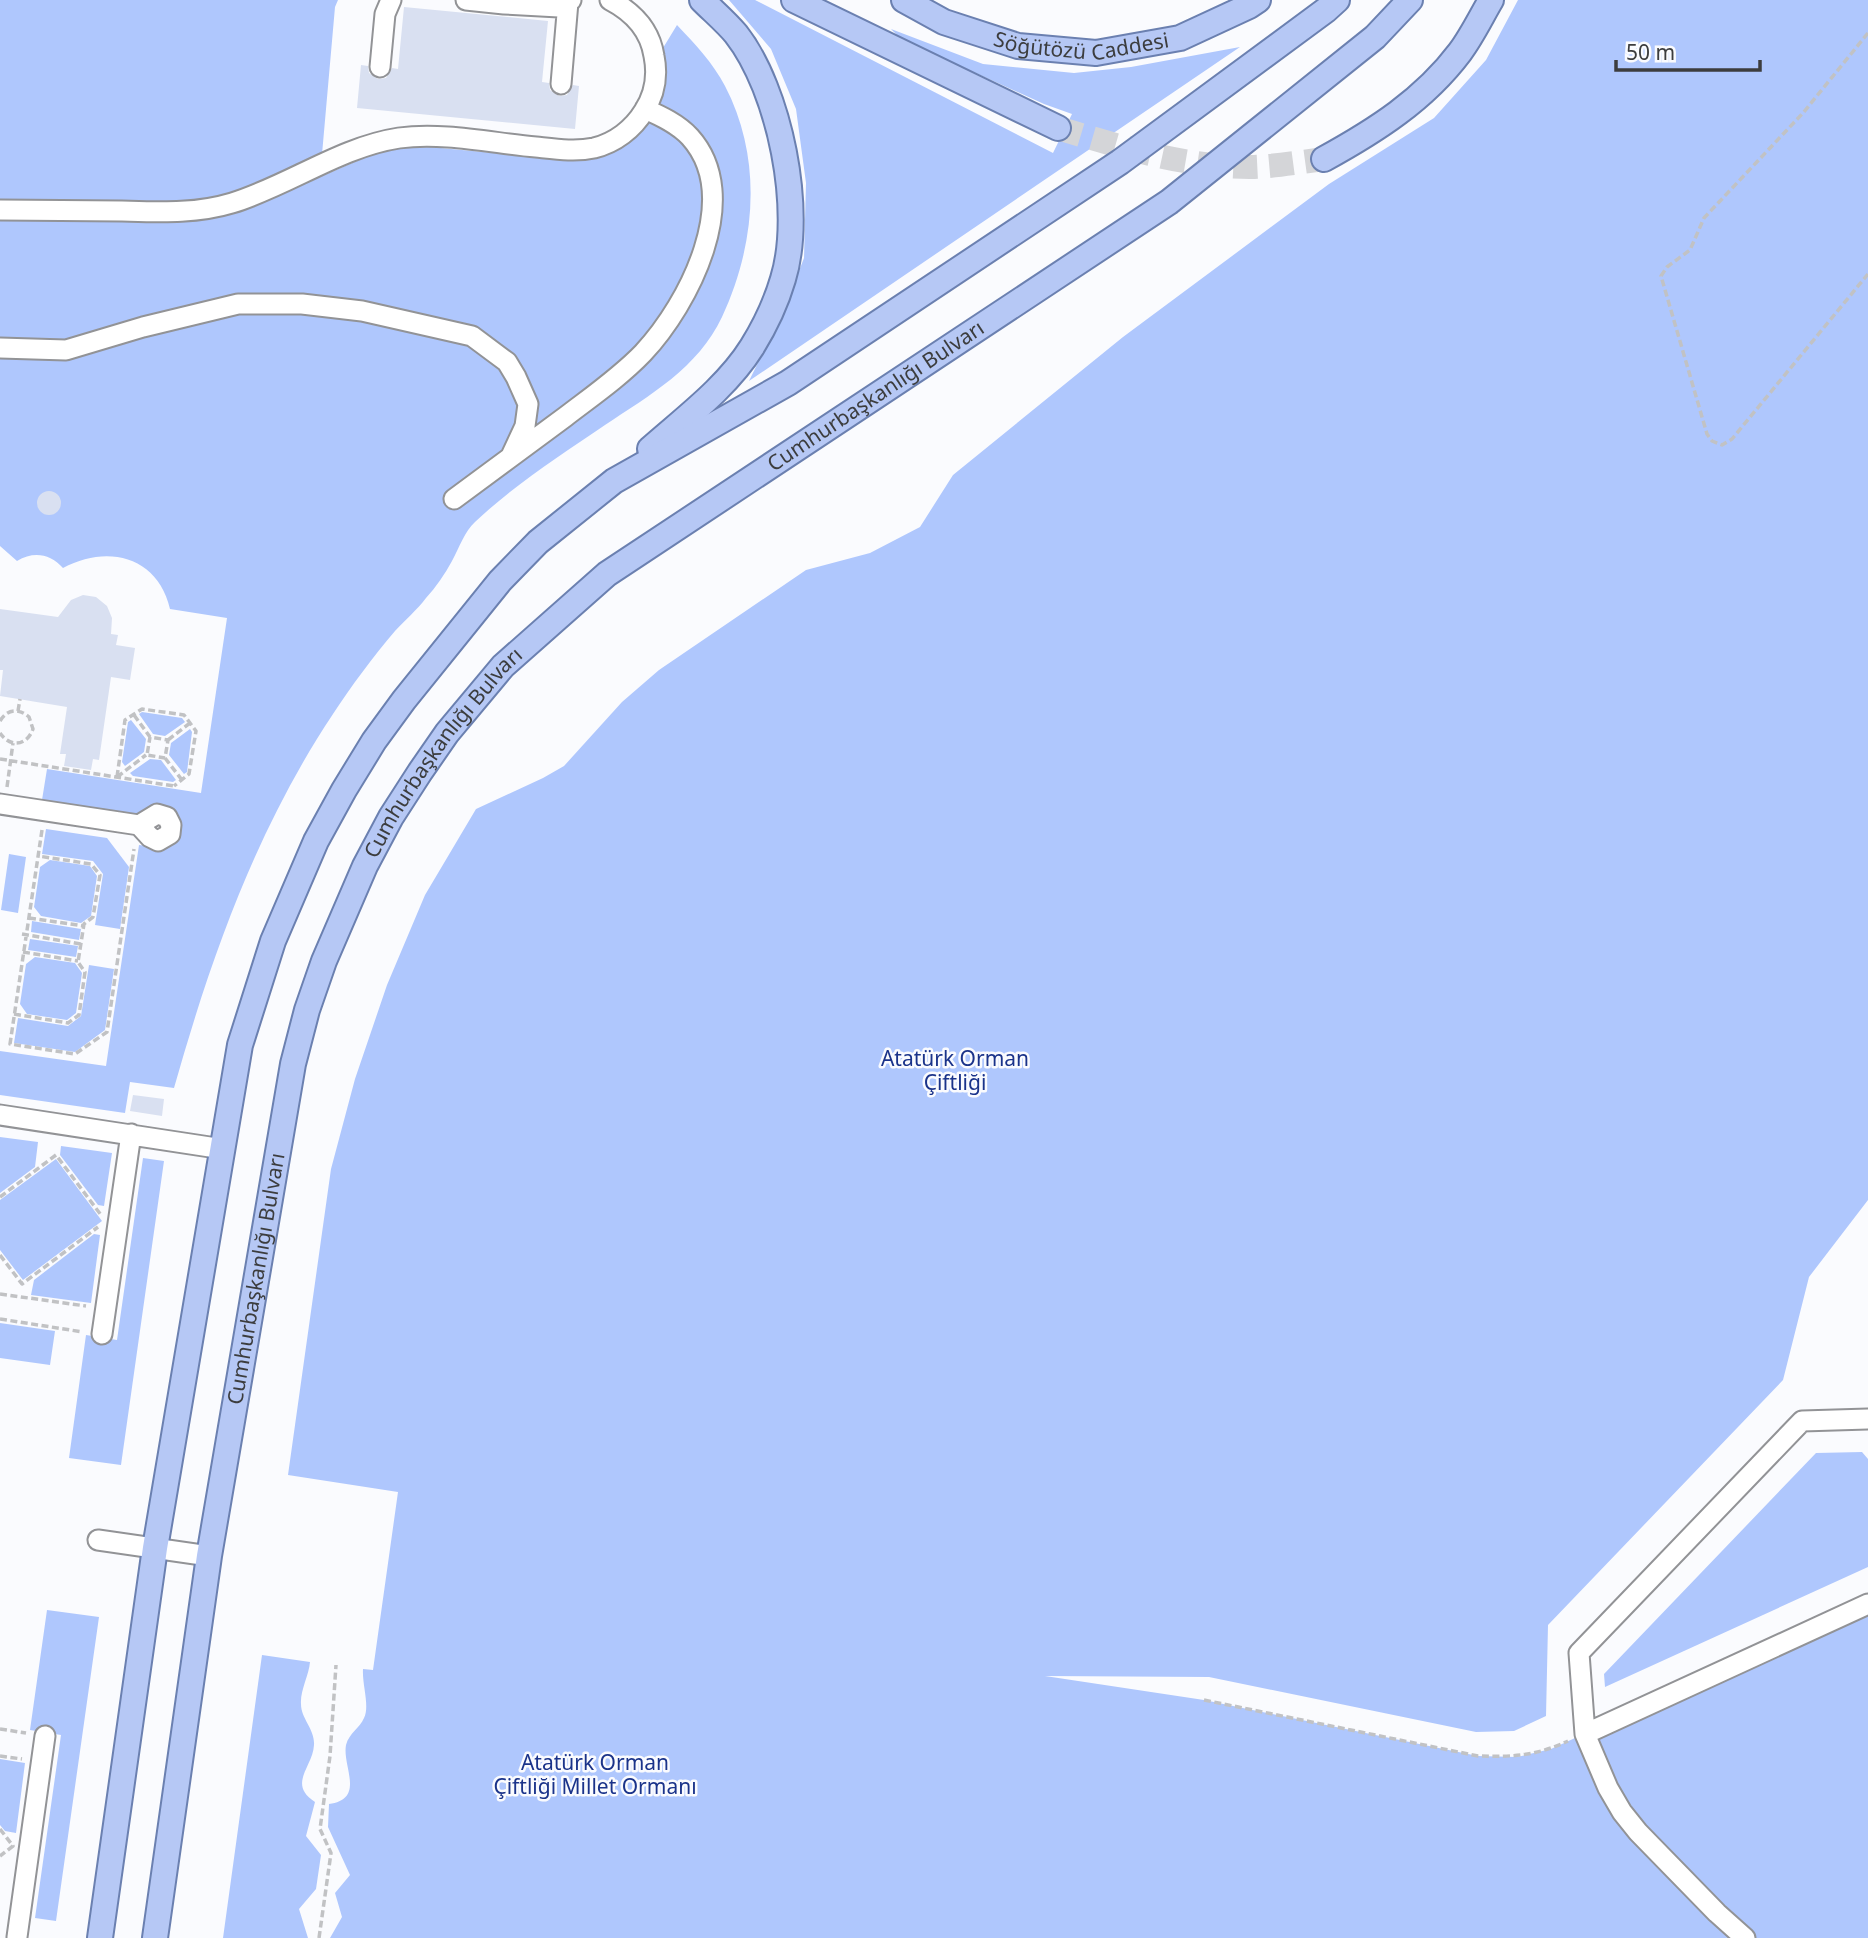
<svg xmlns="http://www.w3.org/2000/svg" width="1868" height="1938" font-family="'Noto Sans',sans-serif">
  <rect width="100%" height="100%" fill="#fafbfe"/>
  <path fill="#afc7fd" d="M0,0H338L335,7L320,177L373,154L401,148L430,147L556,159L583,160L611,153L638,134L659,107L666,78L663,48L677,25C695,44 713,63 725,86C763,159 756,244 722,317C698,368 650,395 605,425C561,455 514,485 475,522C465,531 459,548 452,561C445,574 436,587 426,598C417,610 405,620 395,631C373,657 352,685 333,714C257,828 211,957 174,1088L130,1082L125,1113L0,1095V1051L106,1066L139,845L158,847L178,831L141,815L42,800L47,769L201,793L227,618L170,609C158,556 107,544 63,568C50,554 34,551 17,561L0,546Z
    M729,0H755L1053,153L1072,114L1044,104L901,39L891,29L983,64L1074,73L1131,67L1240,47L749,381L784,310L804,258L806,183L796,109L771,49Z
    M1518,0H1868V1200L1809,1277L1783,1380L1548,1625L1546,1716L1514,1731L1476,1732L1209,1677L1045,1676L1204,1700L1478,1756L1517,1757L1551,1749L1868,1604V1938H330L342,1917L335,1893L350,1875L328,1827L329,1804C366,1799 342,1766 346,1745C349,1733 360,1728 364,1718C370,1706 362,1685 363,1669L373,1670L398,1492L288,1475L331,1169L355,1079L387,985L425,895L476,809L543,778L564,766L622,702L659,670L806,570L870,553L920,527L953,475L1123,337L1329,184L1434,118L1486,60Z
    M142,712L182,718L185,722L165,736L153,734L139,714Z
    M131,720L146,739L144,752L125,766L122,762L128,722Z
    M190,729L192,732L187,772L184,774L169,755L171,743Z
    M150,759L161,760L176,780L173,782L133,776L130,773Z
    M46,829L107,838L129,867L120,929L95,925L103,874L93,861L42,854Z
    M9,854L26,857L18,913L1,910Z
    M50,860L90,866L97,876L91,916L81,923L41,916L34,907L40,867Z
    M32,921L81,929L79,940L31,932Z
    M30,939L78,946L76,957L28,950Z
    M35,957L75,963L82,973L76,1013L67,1020L27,1014L20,1004L26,964Z
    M89,965L114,969L105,1030L75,1052L14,1043L18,1018L68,1026L81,1016Z
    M0,1137L38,1142L35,1167L0,1193Z
    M61,1146L112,1153L104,1206L98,1205L60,1155Z
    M143,1158L164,1161L121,1465L69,1458L86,1335L117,1340Z
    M56,1159L102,1221L23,1280L0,1250V1200Z
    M94,1234L100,1235L91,1303L31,1295L34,1280Z
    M0,1323L55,1331L50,1365L0,1358Z
    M1862,1452L1868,1459V1567L1605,1687L1604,1674L1816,1453Z
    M47,1610L99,1617L56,1921L35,1918L61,1735L30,1730Z
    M262,1655L310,1662C309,1675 300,1691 301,1704C301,1719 315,1729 314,1745C313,1767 287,1784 315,1802L306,1836L321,1855L316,1889L299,1909L308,1938H223Z
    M0,1759L25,1763L16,1833L5,1831L0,1825Z"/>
  <path fill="#d9e0f1" d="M404,7L548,21L542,82L549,83L550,90L559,96L567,95L573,85L579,86L575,129L357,108L361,65L368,66L369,73L378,79L386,78L392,68L398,69Z
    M37 503a12 12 0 1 1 24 0a12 12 0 1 1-24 0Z
    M83,595L96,597L107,606L112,618L111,634L118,635L116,645L135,648L130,680L111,677L99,760L93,759L91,770L64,766L66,754H60L67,707L0,696L3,670H0V609L58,617L71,600Z
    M133,1095L164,1099L162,1116L130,1111Z"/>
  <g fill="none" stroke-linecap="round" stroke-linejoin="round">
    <path stroke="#d4d5d8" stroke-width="24" stroke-dasharray="24 12" stroke-linecap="butt" d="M1058,128C1121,147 1187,168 1254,167C1277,166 1301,162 1324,159"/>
    <g stroke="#929396" stroke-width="23">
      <path id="minor" d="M466,0L504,4L513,0
        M504,4L559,7L571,0
        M380,67L385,14L391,0
        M561,84L568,2L564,0
        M0,210C41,210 81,211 122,211C159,212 196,214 232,203C288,186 340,147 399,138C443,132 492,143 536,147C555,149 575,152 594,148C615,143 633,129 644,111C655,94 658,76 654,56C650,30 633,12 610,0
        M0,348L66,350L143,327L238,304H302L362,311L472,336L507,362L516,377L528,404L525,426L511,456
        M454,499C491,472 528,444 565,417C591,397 620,377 643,353C689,304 744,197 690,137C678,124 661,116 645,109
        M0,804L139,825
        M157,814L167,817L171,825L170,834L158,841L150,837L139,825Z
        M0,1115L223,1149
        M102,1334L131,1134
        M98,1540L209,1556
        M1585,1734L1868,1604
        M17,1937L45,1736
        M1745,1938L1717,1913L1638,1832L1622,1812L1608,1788L1585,1734L1579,1653L1802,1421L1868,1419"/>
    </g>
    <g stroke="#6b80b0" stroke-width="28">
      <g id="major">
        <path d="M794,0L1058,128"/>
        <path id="s1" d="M904,0L944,22L1018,46L1096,53L1180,38L1249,6L1258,0"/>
        <path d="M1324,159C1375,131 1424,100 1460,52C1472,36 1481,17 1491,0"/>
        <path d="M650,449C685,418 727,387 752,347C765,326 776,303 783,279C804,211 780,90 736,34C726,22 713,11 702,0"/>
        <path d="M100,1938L155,1548L240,1045L273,941L316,841L344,790L374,741L404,700L500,581L538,542L614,481L788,383L1120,162L1326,10L1337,0"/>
        <path id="s2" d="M155,1938L209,1556L293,1064L307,1010L324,961L365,866L391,817L420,772L447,733L503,666L607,574L1169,202L1375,37L1410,0"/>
      </g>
    </g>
    <path stroke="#c1c2c4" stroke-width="3.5" stroke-dasharray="7 3.5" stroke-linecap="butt" d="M1868,33L1803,113L1704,218L1690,250L1667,267L1661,276L1707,434L1712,441L1722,445L1732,439L1868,274
      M18,711L20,699
      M134,715L150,737L168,740L165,758L147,755L150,737
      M0,721C7,709 19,708 29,717L33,729C27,746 10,748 0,733
      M168,740L190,723
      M165,758L182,780
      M0,759L174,786
      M117,777L125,720L142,709L184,715L196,731L189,774L174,786
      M117,777L146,755
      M7,787L13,743
      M42,830L10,1044L75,1054L107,1032L134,849
      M29,918L84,926
      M22,934L81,944
      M23,952L78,961
      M14,1014L68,1023L79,1015L85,972L78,962L84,924L93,917L100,875L91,864L38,856
      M0,1197L56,1155L101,1215
      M0,1255L22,1284L98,1227
      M0,1294L86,1306
      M0,1319L83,1332
      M1204,1700L1478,1756C1513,1757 1536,1756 1568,1741
      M0,1729L26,1733
      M0,1756L22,1759
      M0,1829L13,1846L0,1856
      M319,1938L331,1853L320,1829L330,1756L336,1665"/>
    <use href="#minor" stroke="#fff" stroke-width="19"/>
    <use href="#major" stroke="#b6c8f5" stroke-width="24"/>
  </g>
  <g text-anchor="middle" stroke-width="5" stroke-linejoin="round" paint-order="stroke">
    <g font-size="21" fill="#3c3d3e" stroke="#fafbfe">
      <text dy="7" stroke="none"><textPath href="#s1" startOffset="187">Söğütözü Caddesi</textPath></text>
      <text dy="7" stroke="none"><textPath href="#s2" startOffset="1801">Cumhurbaşkanlığı Bulvarı</textPath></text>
      <text dy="7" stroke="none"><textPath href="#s2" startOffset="1234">Cumhurbaşkanlığı Bulvarı</textPath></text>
      <text dy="7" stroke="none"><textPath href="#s2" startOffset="667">Cumhurbaşkanlığı Bulvarı</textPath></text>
    </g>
    <g font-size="21" fill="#1a338a" stroke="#fafbfe">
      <text x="955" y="1066">Atatürk Orman<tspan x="955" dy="24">Çiftliği</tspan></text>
      <text x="595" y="1770">Atatürk Orman<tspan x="595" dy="24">Çiftliği Millet Ormanı</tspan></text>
    </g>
  </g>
  <path d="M1616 60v10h144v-10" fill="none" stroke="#3c3d3e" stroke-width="3.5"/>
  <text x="1626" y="60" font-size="21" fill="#3c3d3e" stroke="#fafbfe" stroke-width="5" paint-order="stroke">50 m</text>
</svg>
